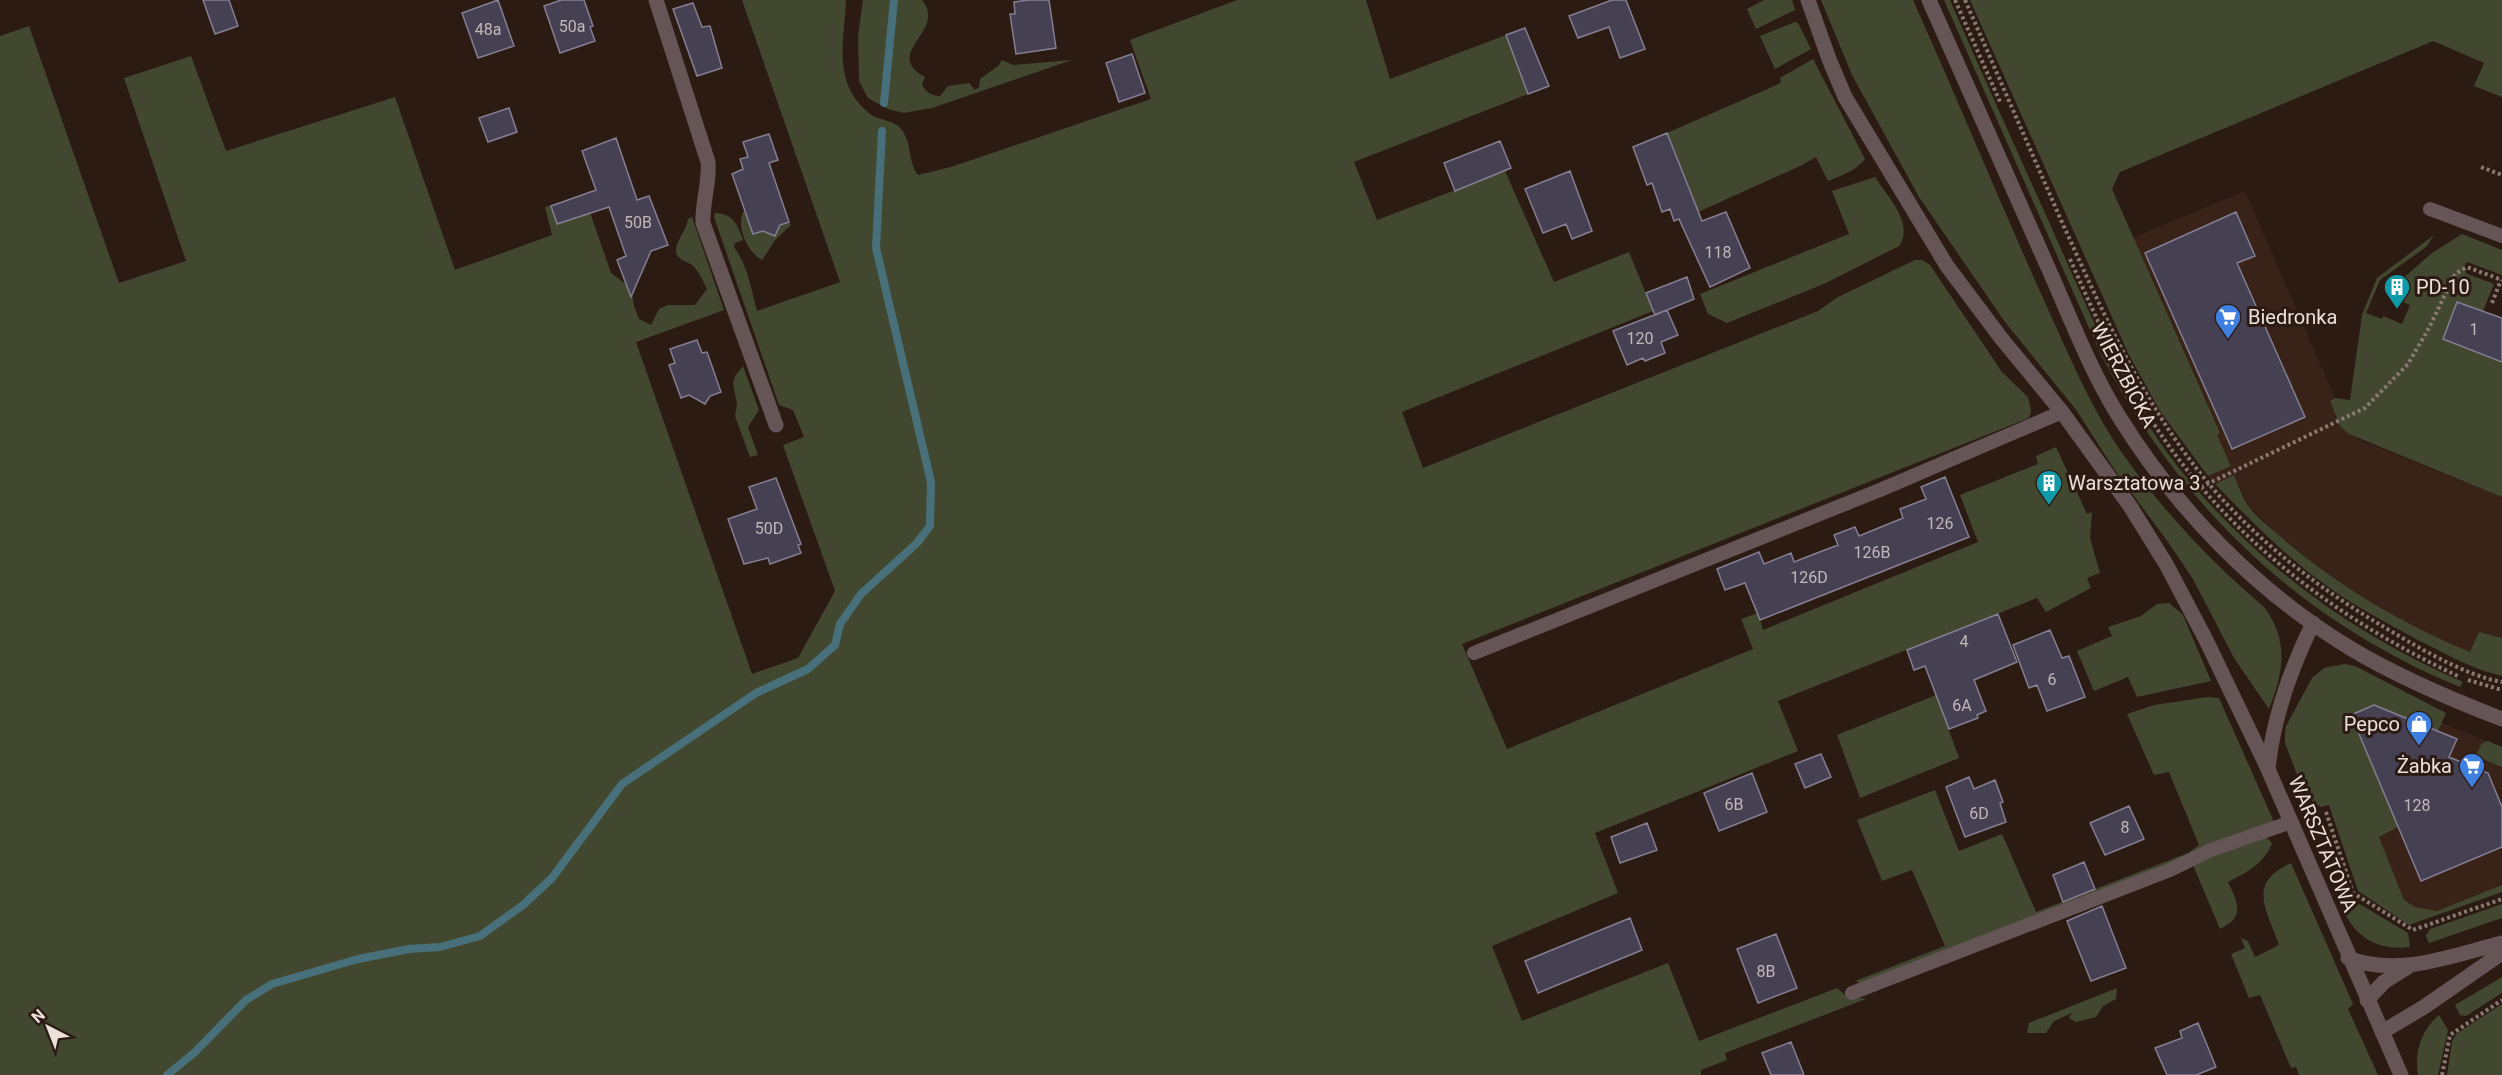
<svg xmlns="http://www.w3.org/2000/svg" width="2502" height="1075" font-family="Roboto,sans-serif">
  <rect width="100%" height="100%" fill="#2c1b13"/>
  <path fill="#392217" d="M2245,191L2335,398L2330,401L2340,426L2360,440L2502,497V668L2411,626L2341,585L2276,533L2248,505L2234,475L2215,484L2208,476L2231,465L2216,435L2220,433L2132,238Z
    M2345,664L2355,666L2446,713L2442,723L2502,747V885L2437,911L2415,907L2404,901L2379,837L2389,831L2329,666Z"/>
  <path fill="#42482f" d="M742,0H846C844,42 832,83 869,113C878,121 893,119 901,129C913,144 907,160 918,175L951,167L1151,99L1130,40L1237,0H1366L1390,79L1506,35L1528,94L1354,162L1377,220L1505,171L1554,282L1629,252L1653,311L1402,412L1423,468L1818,311L1838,297L1915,260H1922L1930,265L2002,372L2028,397L2031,410L2029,418L1462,644L1507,749L1753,649L1741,619L1758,613L1763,630L1978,542L1960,495L2038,464L2036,456L2056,447L2087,514L2092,512L2090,538L2100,573L2087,578L2091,588L2046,612L2037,598L1778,701L1798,751L1595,833L1618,893L1492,946L1522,1021L1668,963L1699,1041L1837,988L1845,995L1866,999L1725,1053L1727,1060L1701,1070V1075H0V36L29,26L119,283L186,261L124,78L191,56L226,151L395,97L455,270L552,235L545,207L584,195L611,273L631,288L634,306L639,319L651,325L659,309L668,305H695L707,289C703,281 699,271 692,265C686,261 675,259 676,249C677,240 687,229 688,219L692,217L724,310L636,342L752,674L798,658L835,591L783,445L804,437L793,410L779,405L714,217L715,213C734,214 737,224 743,240L735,243L734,247C748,266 751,289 757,311L840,282Z
    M863,0H922C948,31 881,53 925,77L922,85C926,92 931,96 940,96L948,86L969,83L975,90L979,87L980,79L998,66L1002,60L1013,65L1072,60L932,108L904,113L888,109L868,98L859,81L858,36Z
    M1764,0H1792L1795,10L1756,29L1747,9Z
    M1821,0H1913C1957,98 1998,198 2042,296C2067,350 2090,408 2125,457C2165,513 2211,562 2264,607C2289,641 2284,671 2269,709L2234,658L2193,579L2168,542L2114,469L2077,411L2005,322L1919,197L1852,75Z
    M1944,0H1950C1986,83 2024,166 2061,249C2095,325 2127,402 2179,468C2254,562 2353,635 2463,682L2460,687C2300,621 2181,507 2101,355Z
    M1970,0H2502V97L2474,86L2484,63L2433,41L2120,172L2112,189L2220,433L2217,435L2231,466L2208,476L2160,411L2129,355Z
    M1795,22L1798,23L1811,49L1775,69L1760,36Z
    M1813,59L1865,159C1856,171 1842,175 1828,181L1816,157L1800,166L1698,212L1667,133L1781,83L1780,78Z
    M1875,177C1887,196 1915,224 1899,246L1826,283L1727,323L1708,314L1700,294L1849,234L1832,191Z
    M745,209L754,234L763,231L770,234L776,233L780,225L789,222L791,225L776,239L762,260C747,252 734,224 745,209Z
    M2462,234L2502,250V275L2467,262L2463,268L2467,274L2494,284L2483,311L2457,302L2443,339L2502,362V497L2349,434L2340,426L2330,401L2335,398L2350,400L2362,315L2377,278L2434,235L2426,247L2380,280L2366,313L2382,319L2383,316L2402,324L2410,305L2389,296L2392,288L2432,253Z
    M743,366L759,410L748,427L758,455L750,457L735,416L737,404L733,384L735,376Z
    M2234,475C2238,484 2242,496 2247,504C2257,519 2275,531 2288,543C2343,589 2403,624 2470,652L2479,632L2502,638V676C2472,669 2446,654 2418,640C2387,623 2356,607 2327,586C2286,557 2250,520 2215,484Z
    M2169,603L2183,615L2211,681L2137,697L2128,677L2094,691L2077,651L2112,636L2108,627L2141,616L2157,604Z
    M2345,664L2355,666L2446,713L2438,731L2375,705L2351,715L2398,827L2379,837L2404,900L2415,907L2437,911L2502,885V892L2409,925L2358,891L2329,805L2321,807L2306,798L2285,743V735L2286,726L2312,678L2324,668Z
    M1936,695L1959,758L1860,798L1837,735Z
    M2208,697L2219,698L2274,822L1862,984L1855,981L1945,946L1912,870L1882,881L1857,820L1935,790L1959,851L2002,834L2036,912L2188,853L2199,845L2169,772L2154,775L2127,714L2154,705Z
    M2488,741L2502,747V767L2480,758L2477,753L2482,743Z
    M2266,837L2272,843C2264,864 2246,873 2228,882C2238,902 2245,918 2220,929L2193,865L2221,851Z
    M2291,863L2353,1004L2348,1009L2378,1075H2299L2296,1067L2291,1068L2260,995L2249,998L2231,954L2245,948L2241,938L2248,941L2255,957L2279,945C2267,910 2246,883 2291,863Z
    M2353,900L2408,933L2410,947C2382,950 2361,942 2346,916Z
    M2502,904V918L2429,943L2426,936L2430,929Z
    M2502,977V993L2466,1016L2460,1015L2455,1005Z
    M2117,988L2116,999L2103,1006L2096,1017L2076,1022L2069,1018L2072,1013L2054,1021L2046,1033H2027L2029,1023Z
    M2502,1004V1075H2447L2452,1042L2456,1034Z
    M2439,1015L2448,1030L2438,1075H2418C2414,1052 2421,1030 2439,1015Z"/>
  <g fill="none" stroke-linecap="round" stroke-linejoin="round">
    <path stroke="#48707a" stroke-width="8" d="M884,103L894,0
      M167,1075L194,1053L246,1000L272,984L358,959L409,949L440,947L480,936L523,905L552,878L622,784L756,693L808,669L835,645L840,624L861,594L917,543L930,526L931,482L876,248L882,131"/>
  </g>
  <path fill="#454052" stroke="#847f93" stroke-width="1.5" d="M203,0H229L238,26L215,34Z
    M498,0L514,46L478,58L462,13Z
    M561,0H584L593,26L590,27L595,41L560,53L544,6Z
    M1028,0H1049L1056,48L1016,54L1010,14H1015L1014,2Z
    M1612,0H1626L1645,49L1620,58L1609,27L1578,38L1569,16Z
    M693,3L702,27L710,26L722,68L697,76L673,9Z
    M1525,28L1549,86L1528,94L1506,35Z
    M1132,54L1145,93L1119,102L1106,63Z
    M509,108L517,132L488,142L479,118Z
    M1667,133L1702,221L1726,212L1750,268L1710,287L1679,219L1674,221L1670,209L1662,212L1652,183L1647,185L1633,147Z
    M769,134L778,160L769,163L789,222L780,225L775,236L763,231L753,234L732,174L743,169L740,159L748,157L743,142Z
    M616,138L637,200L649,196L668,245L651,251L631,297L617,260L626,256L609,207L557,224L551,206L596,190L582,151Z
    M1500,141L1511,168L1455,191L1444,163Z
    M1570,171L1592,231L1572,239L1566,224L1543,233L1525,189Z
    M2236,212L2255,256L2237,263L2305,417L2232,449L2145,253Z
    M1687,277L1694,299L1655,315L1646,293Z
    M2457,302L2502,318V362L2443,339Z
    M1667,310L1678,335L1661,342L1665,353L1645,361L1643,358L1627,365L1613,331Z
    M697,340L702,353L707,352L721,392L710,396L705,404L689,395L681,398L669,365L675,363L670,349Z
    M1945,477L1969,537L1760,620L1745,583L1725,590L1717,569L1759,552L1764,564L1791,553L1794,562L1817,553L1838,545L1834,535L1855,527L1859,536L1903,518L1900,509L1926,499L1921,487Z
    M776,478L801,544L798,545L801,553L770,564L768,558L744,564L728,519L757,509L749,487Z
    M1998,614L2017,662L1974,680L1986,711L1977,715L1978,718L1949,729L1925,666L1914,670L1907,650Z
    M2050,630L2062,658L2069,656L2085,697L2047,711L2037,685L2029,688L2013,645Z
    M2374,705L2457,739L2449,757L2488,773L2502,807V847L2421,881L2351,715Z
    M1821,754L1831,777L1805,788L1795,764Z
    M1752,773L1767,812L1719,831L1704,793Z
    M1969,777L1974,789L1995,780L2003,802L2000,803L2006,822L1965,837L1946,787Z
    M2129,806L2144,839L2105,855L2090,823Z
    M1647,823L1657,850L1620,863L1611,837Z
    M2084,862L2095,889L2063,902L2053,875Z
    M2102,906L2126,968L2091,981L2067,921Z
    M1630,918L1642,950L1538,993L1525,961Z
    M1776,934L1797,988L1758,1003L1737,949Z
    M2198,1023L2216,1067L2196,1075H2167L2155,1048L2182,1038L2180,1031Z
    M1791,1042L1804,1075H1771L1762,1053Z"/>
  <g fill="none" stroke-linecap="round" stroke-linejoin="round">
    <path stroke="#887972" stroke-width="4" stroke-dasharray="3 3" stroke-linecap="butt" d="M1955,0L2001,104
      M1965,0C1997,73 2029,147 2061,220C2103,313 2143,405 2209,484C2256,540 2317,587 2379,624C2412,644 2465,676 2502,682
      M2481,167L2502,175
      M2070,259C2097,320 2124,381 2162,436C2235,543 2342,622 2458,676
      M2492,303L2501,280
      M2201,487L2365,408L2408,364L2429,328L2455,274L2467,267L2502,280
      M2468,680L2502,690
      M2326,812L2353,893L2413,930L2502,899
      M2442,1075L2450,1035L2502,1000"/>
    <path stroke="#655557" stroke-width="14" d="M2430,209L2502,236
      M1474,653L1880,490L2062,412
      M1852,993L2170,870L2211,850L2291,822"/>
    <path stroke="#655557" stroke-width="15" d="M656,0L708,162C710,182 702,202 703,223L776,425
      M1808,0L1829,59L1845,97L1947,266L2001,338L2062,412L2130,506L2166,564L2206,640L2268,769L2401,1075
      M2268,769C2273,719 2291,668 2313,623
      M2348,958C2398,978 2453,955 2502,943
      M2367,1000L2384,982L2408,967
      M2382,1032L2424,1007L2502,953"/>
    <path stroke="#655557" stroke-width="15" d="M1929,0C1968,88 2007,176 2046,263C2069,314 2089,368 2118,415C2176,509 2256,591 2350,648C2398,677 2450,699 2502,719"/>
  </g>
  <defs>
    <g id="building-pin" transform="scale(1.35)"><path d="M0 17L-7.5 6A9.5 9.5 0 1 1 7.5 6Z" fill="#0f9aa8" stroke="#2c1b13"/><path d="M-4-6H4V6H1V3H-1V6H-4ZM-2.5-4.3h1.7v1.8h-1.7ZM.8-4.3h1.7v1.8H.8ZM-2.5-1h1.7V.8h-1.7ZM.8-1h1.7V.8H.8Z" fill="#fff"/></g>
    <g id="supermarket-pin" transform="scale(1.35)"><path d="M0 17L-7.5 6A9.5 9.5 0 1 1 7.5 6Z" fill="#3f7fe0" stroke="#2c1b13"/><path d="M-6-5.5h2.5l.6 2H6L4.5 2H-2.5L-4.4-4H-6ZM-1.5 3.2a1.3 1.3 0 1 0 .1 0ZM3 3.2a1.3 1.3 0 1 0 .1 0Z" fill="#fff"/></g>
    <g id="shop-pin" transform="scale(1.35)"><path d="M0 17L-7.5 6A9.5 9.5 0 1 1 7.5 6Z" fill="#3f7fe0" stroke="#2c1b13"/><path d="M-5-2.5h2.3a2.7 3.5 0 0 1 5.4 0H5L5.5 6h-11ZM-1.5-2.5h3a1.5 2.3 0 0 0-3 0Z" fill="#fff"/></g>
  </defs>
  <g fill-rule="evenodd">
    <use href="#building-pin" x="2397" y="287"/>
    <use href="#supermarket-pin" x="2228" y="317"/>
    <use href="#building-pin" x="2049" y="483"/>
    <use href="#shop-pin" x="2419" y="724"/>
    <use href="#supermarket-pin" x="2472" y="766"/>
  </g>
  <g text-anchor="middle" stroke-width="6" stroke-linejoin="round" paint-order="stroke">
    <g font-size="16" fill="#c2b8b8">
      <text x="572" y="32">50a</text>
      <text x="488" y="35">48a</text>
      <text x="638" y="228">50B</text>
      <text x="1718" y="258">118</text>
      <text x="2474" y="335">1</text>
      <text x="1640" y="344">120</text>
      <text x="1940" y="529">126</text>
      <text x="769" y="534">50D</text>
      <text x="1872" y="558">126B</text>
      <text x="1809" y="583">126D</text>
      <text x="1964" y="647">4</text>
      <text x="2052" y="685">6</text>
      <text x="1962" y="711">6A</text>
      <text x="1734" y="810">6B</text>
      <text x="2417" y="811">128</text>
      <text x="1979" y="819">6D</text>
      <text x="2125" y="833">8</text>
      <text x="1766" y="977">8B</text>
    </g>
    <g font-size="20" fill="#ece0da" stroke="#2c1b13" text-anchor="start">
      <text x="2416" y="294">PD-10</text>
      <text x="2248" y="324">Biedronka</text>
      <text x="2068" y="490">Warsztatowa 3</text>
      <text x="2400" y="731" text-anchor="end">Pepco</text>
      <text x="2452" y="773" text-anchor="end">Żabka</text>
    </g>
    <g font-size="20" fill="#ece0da" stroke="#2c1b13">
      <text transform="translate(2124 375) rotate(62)" y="7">WIERZBICKA</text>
      <text transform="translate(2323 844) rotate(67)" y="7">WARSZTATOWA</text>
    </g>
  </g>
  <g transform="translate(48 1027) rotate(318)" stroke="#2c1b13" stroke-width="4.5" paint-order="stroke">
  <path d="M0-4.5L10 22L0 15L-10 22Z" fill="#ece0da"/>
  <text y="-9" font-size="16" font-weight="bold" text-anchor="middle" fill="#ece0da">N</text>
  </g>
</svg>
